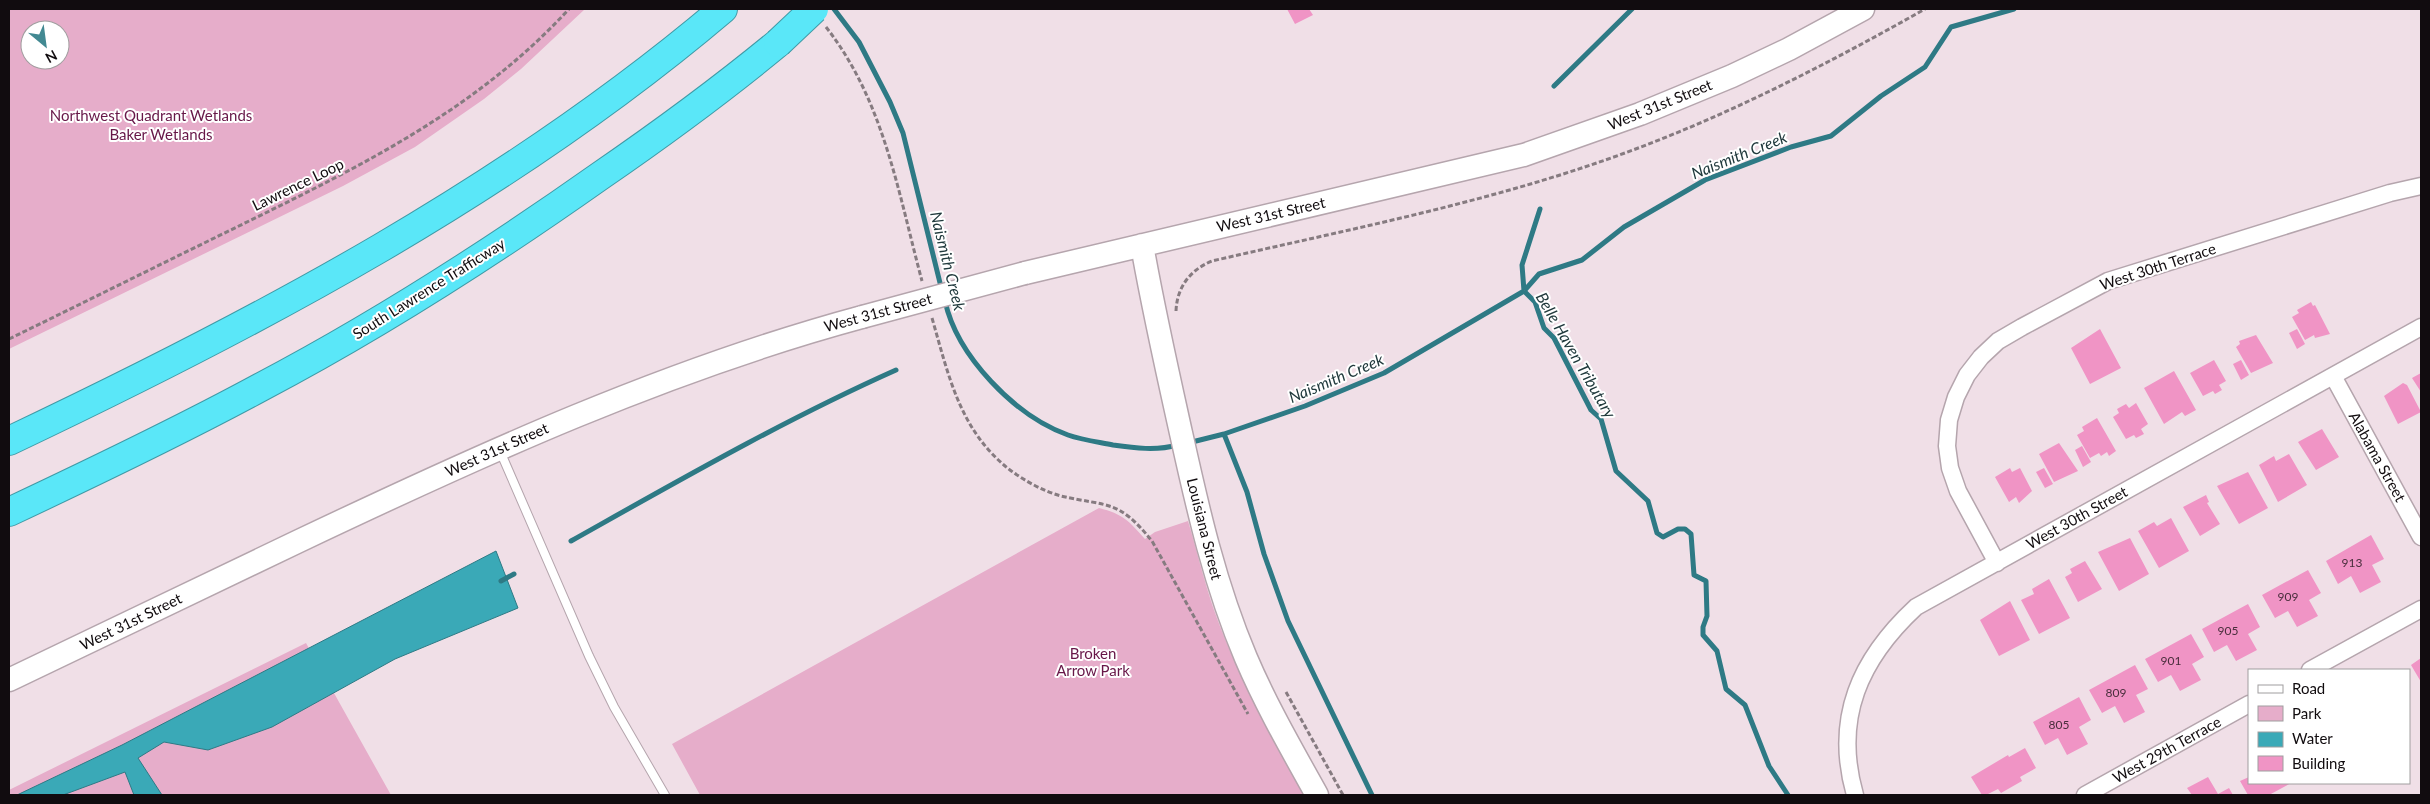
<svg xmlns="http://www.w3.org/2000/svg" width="2430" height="804" font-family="Lato,sans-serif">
  <rect width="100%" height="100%" fill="#f0dfe7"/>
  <path fill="#e6adca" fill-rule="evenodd" d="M9,9H585L521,69L484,99L415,147L343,186L9,349ZM30,30H60V60H30Z
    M1099,508C1123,514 1129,521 1145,539L1155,532L1188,521C1197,551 1204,581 1214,610C1237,675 1270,735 1304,795H700L672,744Z
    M306,643L391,795H9V790Z"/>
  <path fill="#3aa9b7" stroke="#2e7a85" d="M496,551L518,608L395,659L272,727L208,750L164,742L138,758L162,795H134L125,772L63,795H17L122,745Z"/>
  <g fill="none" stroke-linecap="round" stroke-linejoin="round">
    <path stroke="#2e7a85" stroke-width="5" d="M834,9L859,42L890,102L903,133L942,291
      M1554,86L1632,9
      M1540,209L1522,265L1524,291L1535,302L1544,328L1554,338L1591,410L1601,419L1616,471L1648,501L1657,533L1663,537L1678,529H1685L1691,534L1694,575L1706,581L1707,616L1703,627V635L1717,651L1726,689L1745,705L1769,766L1788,795
      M945,301C957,356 1015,416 1068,435C1082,440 1098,442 1113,445C1134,448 1157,451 1177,445
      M1224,434L1247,492L1264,554L1288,621L1372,795
      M1188,443L1224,434L1305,406L1384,373L1524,291L1539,274L1582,260L1624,227L1705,180L1791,147L1831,136L1881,96L1925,67L1951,27L2014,9
      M571,541C678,481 784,420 896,370
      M501,581L514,574"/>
  </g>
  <path fill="#f094c5" d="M1287,9H1309L1313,15L1295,24Z
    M2311,302L2313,306L2315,305L2330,334L2315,338L2314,335L2305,340L2292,317L2299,313L2297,310Z
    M2100,329L2121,368L2090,384L2071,348Z
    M2297,329L2305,344L2297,349L2289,333Z
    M2256,335L2273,363L2251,373L2236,347L2240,344L2239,341Z
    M2214,360L2226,381L2219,385L2222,390L2215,394L2213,391L2203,396L2190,373Z
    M2241,360L2249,375L2241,380L2233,364Z
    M2174,371L2196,410L2185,416L2182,412L2164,424L2144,388Z
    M2421,373V392L2412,378Z
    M2403,383L2407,385L2421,412L2398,424L2384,396Z
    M2136,403L2148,424L2141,429L2144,434L2136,438L2134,435L2126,439L2113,417L2119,413L2117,409L2126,404L2129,408Z
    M2097,418L2116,451L2109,456L2107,452L2101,456L2099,453L2090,458L2077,435L2084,431L2082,427Z
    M2322,429L2339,457L2316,470L2298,442Z
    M2059,443L2078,471L2054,482L2039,454Z
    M2082,446L2091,462L2083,467L2075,450Z
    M2289,454L2307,485L2278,502L2259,465L2274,456L2276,461Z
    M2010,468L2012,472L2020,468L2032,491L2019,503L2016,497L2009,502L1995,477Z
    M2044,468L2053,484L2045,488L2036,472Z
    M2248,472L2268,508L2239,524L2217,486Z
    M2206,495L2209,502L2207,503L2220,524L2200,536L2183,507Z
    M2171,518L2189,551L2159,568L2138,531L2154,522L2157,526Z
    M2371,535L2384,559L2372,565L2381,582L2360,593L2351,576L2338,584L2326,561Z
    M2130,538L2149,574L2119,591L2098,552Z
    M2085,561L2102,589L2078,602L2065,577L2072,573L2070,569Z
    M2308,570L2321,593L2309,600L2318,616L2297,627L2288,611L2275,618L2262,595Z
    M2049,579L2070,618L2039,634L2021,600L2034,594L2032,589Z
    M2010,601L2030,640L1999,656L1980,620Z
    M2248,604L2260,627L2248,634L2257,650L2236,661L2227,645L2214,652L2202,629Z
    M2191,634L2204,657L2192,664L2201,680L2180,691L2171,675L2158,682L2145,659Z
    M2421,658V682L2411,665Z
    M2135,665L2148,689L2136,695L2145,712L2124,723L2115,706L2102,713L2089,690Z
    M2079,697L2091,720L2079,727L2088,744L2067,755L2058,738L2045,745L2033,722Z
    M2025,748L2036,768L2020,777L2022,781L2001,793L1998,789L1986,795H1982L1971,777L2008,755L2009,757Z
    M2208,777L2218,794L2229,788L2233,795H2192L2187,788Z
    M2249,777V783H2291L2269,795H2248L2240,781Z"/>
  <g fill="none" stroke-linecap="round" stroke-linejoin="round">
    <g stroke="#b5a5ad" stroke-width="10">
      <path id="lane" d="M500,451L589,656L614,707L665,795"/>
    </g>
    <g stroke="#b5a5ad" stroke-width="19">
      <path id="street" d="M2333,376L2421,537
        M1997,563L1958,491L1950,468L1947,446L1949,420L1956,397L1967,375L1981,357L1998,341L2022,327L2108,281L2390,193L2421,186
        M2310,670L2421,609
        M1855,795C1833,718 1860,659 1916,607L2421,327
        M2085,795L2249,704"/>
    </g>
    <g stroke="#b5a5ad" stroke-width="25">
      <path id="secondary" d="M1142,245C1153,308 1167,370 1181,433C1198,510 1215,585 1246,658C1266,705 1292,750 1317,795
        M1025,273L1524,155L1640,114L1732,76L1789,49L1863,9
        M9,680C106,634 202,587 299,541C482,454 666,370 862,317"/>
    </g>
    <g stroke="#409aa6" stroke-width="30">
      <path id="highway" d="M9,441C260,322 511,189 723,9
        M9,512C94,472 178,432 261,387C379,325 491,253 600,176C661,134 721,90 778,43"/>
    </g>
    <path stroke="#867b80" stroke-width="3" stroke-dasharray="5 2.5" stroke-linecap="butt" d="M826,27C884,101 898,192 922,281
      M1176,311C1177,287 1190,270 1212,261C1346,230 1481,204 1611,158C1721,119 1824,66 1925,9
      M932,318C949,377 960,431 1010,470C1025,481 1043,491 1061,496C1109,507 1118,499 1152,541L1248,714
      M9,339C87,301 165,262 243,224C363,165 477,109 569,9
      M1286,692L1343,795"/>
    <use href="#lane" stroke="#fff" stroke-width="8"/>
    <use href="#street" stroke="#fff" stroke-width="16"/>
    <use href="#secondary" stroke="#fff" stroke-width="22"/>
    <use href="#highway" stroke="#5ae7f8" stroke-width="28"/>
    <g stroke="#b5a5ad" stroke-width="25" stroke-linecap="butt">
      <path id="secondary-bridge" d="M862,317L1025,273"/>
    </g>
    <g stroke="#409aa6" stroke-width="30" stroke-linecap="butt">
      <path id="highway-bridge" d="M778,43L814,9"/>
    </g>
    <use href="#secondary-bridge" stroke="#fff" stroke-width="22"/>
    <use href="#highway-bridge" stroke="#5ae7f8" stroke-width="28"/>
  </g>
  <g text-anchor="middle" stroke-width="4" stroke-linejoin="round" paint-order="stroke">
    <g font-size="12" fill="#492e3c">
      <text x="2352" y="567">913</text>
      <text x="2288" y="601">909</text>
      <text x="2228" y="635">905</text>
      <text x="2171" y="665">901</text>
      <text x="2116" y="697">809</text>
      <text x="2059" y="729">805</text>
    </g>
    <g font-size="15" fill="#110c0f" stroke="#fff">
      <text transform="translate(1660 105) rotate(-22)" y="5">West 31st Street</text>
      <text transform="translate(298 185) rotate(-26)" y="5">Lawrence Loop</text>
      <text transform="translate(1271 215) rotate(-13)" y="5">West 31st Street</text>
      <text transform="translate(2158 267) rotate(-18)" y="5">West 30th Terrace</text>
      <text transform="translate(429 289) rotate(-32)" y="5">South Lawrence Trafficway</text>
      <text transform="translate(878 313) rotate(-15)" y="5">West 31st Street</text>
      <text transform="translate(497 450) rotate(-24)" y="5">West 31st Street</text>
      <text transform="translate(2377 457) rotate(61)" y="5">Alabama Street</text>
      <text transform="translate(2077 518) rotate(-29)" y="5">West 30th Street</text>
      <text transform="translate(1204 529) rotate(76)" y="5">Louisiana Street</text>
      <text transform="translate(131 622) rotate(-26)" y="5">West 31st Street</text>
      <text transform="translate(2167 750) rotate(-29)" y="5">West 29th Terrace</text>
    </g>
    <g font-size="15" fill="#671748" stroke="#fff">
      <text x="151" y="121">Northwest Quadrant Wetlands</text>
      <text x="161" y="140">Baker Wetlands</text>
      <text x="1093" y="659">Broken<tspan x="1093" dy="17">Arrow Park</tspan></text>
    </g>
    <g font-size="16" font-style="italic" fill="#213a3d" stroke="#fff">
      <text transform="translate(1739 155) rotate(-22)" y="6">Naismith Creek</text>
      <text transform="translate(948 261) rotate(76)" y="6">Naismith Creek</text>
      <text transform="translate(1576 355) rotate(60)" y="6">Belle Haven Tributary</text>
      <text transform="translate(1336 378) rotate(-23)" y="6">Naismith Creek</text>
    </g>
  </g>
  <rect width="2430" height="804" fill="none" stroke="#110c0f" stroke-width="20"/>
  <rect x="2248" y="669" width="162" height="115" fill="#ffffff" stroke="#a09e9f"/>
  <rect x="2258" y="685" width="25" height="8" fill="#ffffff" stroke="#a09e9f"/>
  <text x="2292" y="694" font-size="15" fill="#110c0f">Road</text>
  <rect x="2258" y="706" width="25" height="15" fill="#e6adca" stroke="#a09e9f"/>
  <text x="2292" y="719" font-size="15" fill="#110c0f">Park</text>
  <rect x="2258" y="732" width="25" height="15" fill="#3aa9b7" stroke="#a09e9f"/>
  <text x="2292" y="744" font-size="15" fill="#110c0f">Water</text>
  <rect x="2258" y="756" width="25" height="15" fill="#f094c5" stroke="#a09e9f"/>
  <text x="2292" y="769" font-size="15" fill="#110c0f">Building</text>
  <g transform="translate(45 45) rotate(151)"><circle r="24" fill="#ffffff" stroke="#a09e9f"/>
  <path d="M0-4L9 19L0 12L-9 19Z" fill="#428992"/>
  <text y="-8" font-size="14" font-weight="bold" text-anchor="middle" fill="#110c0f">N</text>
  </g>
</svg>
